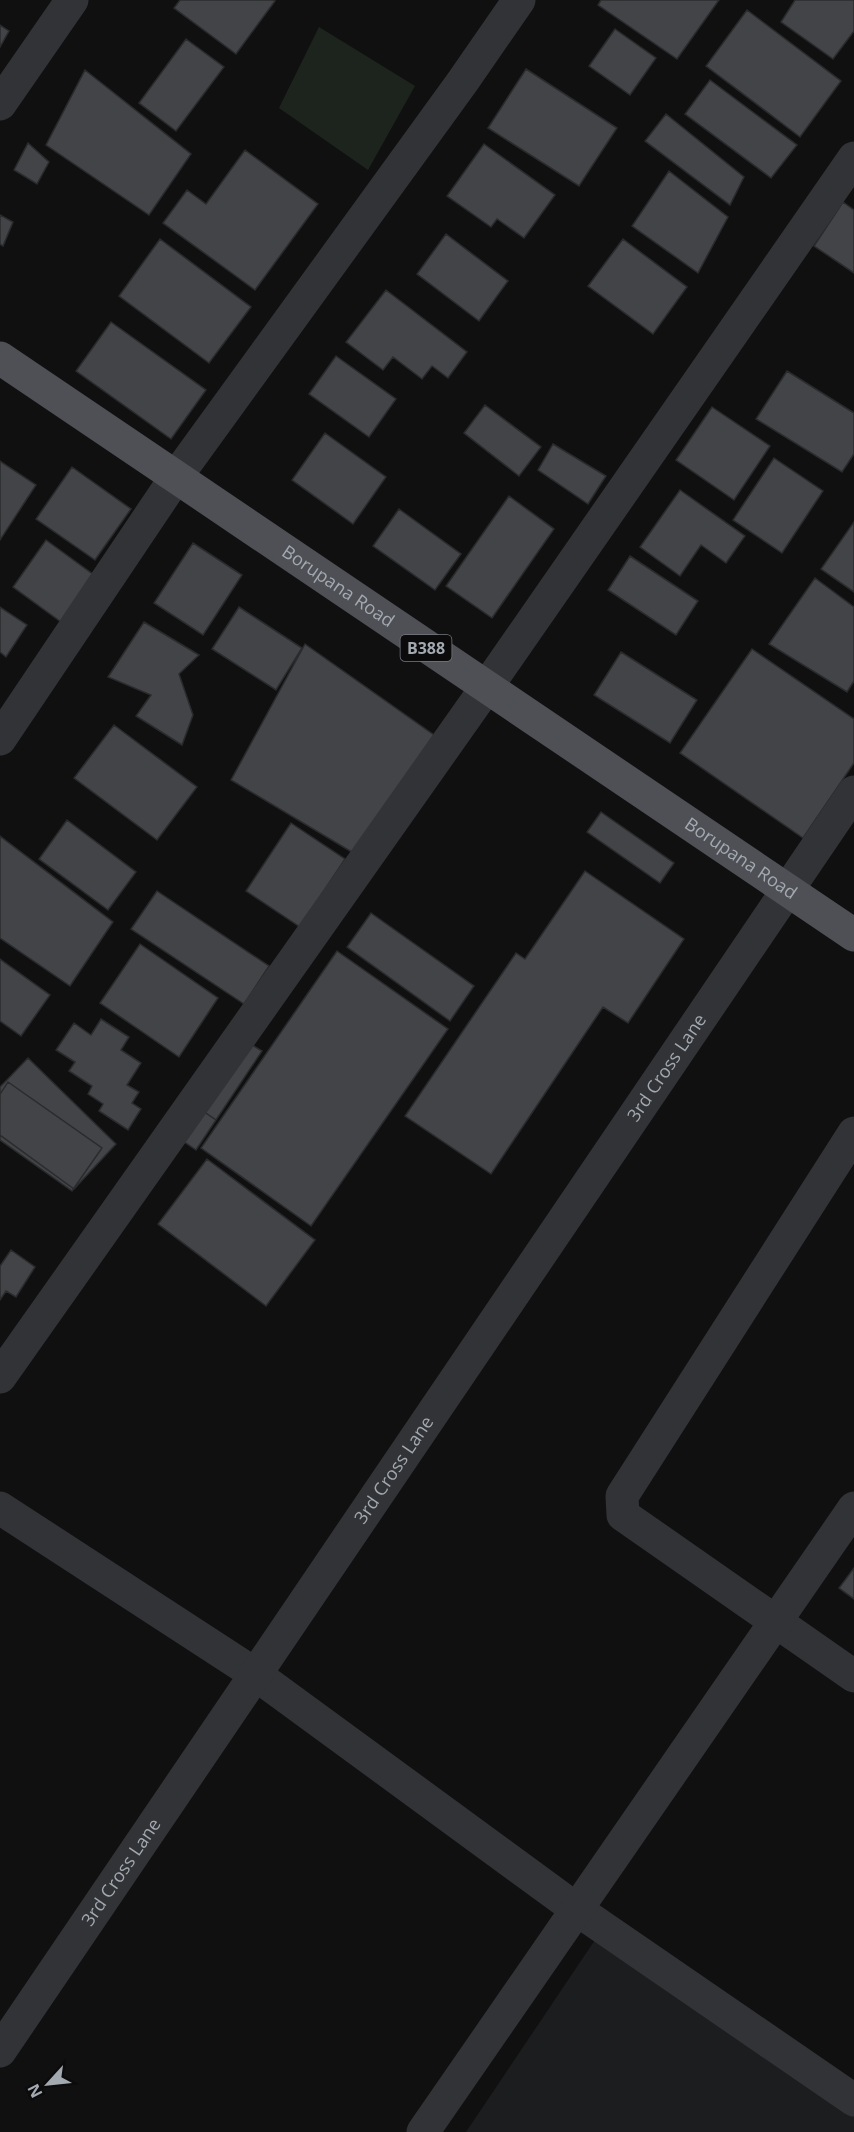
<svg xmlns="http://www.w3.org/2000/svg" width="854" height="2132" font-family="'Open Sans',sans-serif">
  <rect width="100%" height="100%" fill="#101011"/>
  <path fill="#1c1d1e" d="M603,1928L854,2098V2132H466Z"/>
  <path fill="#1d241d" d="M319,27L415,86L368,170L279,108Z"/>
  <path fill="#424447" stroke="#2a2b2d" stroke-width="1.5" d="M180,0H273L275,1L236,54L174,8Z
    M601,0H719L677,59L598,5Z
    M795,0H854V31L833,59L781,22Z
    M747,10L841,81L800,137L706,66Z
    M0,25L9,31L0,47Z
    M615,29L656,58L630,95L589,66Z
    M186,39L224,67L176,131L139,103Z
    M526,69L617,128L579,186L488,128Z
    M85,70L191,154L149,215L46,145Z
    M710,80L797,145L771,178L685,114Z
    M666,114L744,177L730,205L645,141Z
    M28,143L49,162L37,184L14,170Z
    M484,144L555,195L524,238L497,219L491,227L447,196Z
    M245,150L318,204L255,290L163,223L187,190L206,204Z
    M669,171L728,217L698,273L632,226Z
    M843,202L854,210V273L814,246Z
    M0,215L13,222L3,246L0,244Z
    M446,234L508,281L479,321L417,274Z
    M160,239L251,307L209,363L119,296Z
    M623,239L687,287L653,334L588,286Z
    M386,290L467,352L448,378L432,366L422,379L393,357L383,370L346,342Z
    M111,322L206,390L171,439L76,371Z
    M336,356L396,399L369,437L309,394Z
    M787,371L854,413V454L842,472L756,419Z
    M485,405L541,447L519,476L464,433Z
    M712,407L770,446L734,500L676,460Z
    M325,433L386,477L353,524L292,480Z
    M553,444L606,476L588,504L538,470Z
    M774,458L823,491L782,553L733,520Z
    M0,461L36,485L0,540Z
    M72,467L131,509L95,560L36,519Z
    M680,490L745,536L726,563L701,545L680,576L640,547Z
    M509,496L554,529L492,618L446,586Z
    M399,509L461,554L435,590L373,546Z
    M854,522V592L821,569Z
    M46,540L94,575L61,622L13,587Z
    M193,543L242,575L203,635L154,603Z
    M630,556L698,601L676,635L608,590Z
    M815,578L854,607V681L847,692L769,644Z
    M0,607L27,625L6,657L0,652Z
    M239,607L302,648L276,690L212,649Z
    M144,622L199,655L179,674L193,715L182,745L136,716L151,695L108,677Z
    M305,644L434,735L355,854L231,780Z
    M752,649L854,719V763L803,838L680,753Z
    M621,652L697,700L670,743L594,695Z
    M114,725L197,787L157,840L74,778Z
    M601,812L674,863L660,883L587,832Z
    M67,820L136,872L108,910L39,859Z
    M291,823L345,859L300,927L246,891Z
    M0,836L113,922L70,986L0,938Z
    M585,871L684,939L628,1023L603,1007L491,1174L405,1116L516,953L525,959Z
    M157,891L269,966L244,1004L131,929Z
    M371,913L474,986L450,1021L347,947Z
    M140,944L218,998L179,1057L100,1003Z
    M337,951L448,1029L311,1226L201,1148Z
    M0,959L50,995L21,1036L0,1021Z
    M101,1019L129,1037L121,1050L141,1063L127,1085L139,1092L132,1103L141,1109L128,1130L99,1111L103,1104L88,1094L92,1086L69,1071L75,1062L56,1050L74,1023L91,1035Z
    M249,1043L262,1051L216,1120L203,1111Z
    M28,1058L116,1144L74,1189L0,1135V1087Z
    M8,1082L102,1148L72,1191L0,1140V1094Z
    M203,1111L216,1120L196,1150L183,1141Z
    M207,1159L315,1240L266,1306L158,1224Z
    M11,1250L35,1267L16,1297L6,1291L0,1300V1266Z
    M854,1568V1599L839,1588Z"/>
  <g fill="none" stroke-linecap="round" stroke-linejoin="round">
    <g stroke="#323336" stroke-width="33">
      <path d="M0,104L72,0"/>
      <path d="M0,739L176,477L463,81L519,0"/>
      <path d="M854,1133L622,1496L623,1515L854,1676"/>
      <path d="M0,1377L486,688L854,158"/>
      <path d="M0,1508L255,1674L576,1909L854,2100"/>
      <path id="s1" d="M0,2051L854,792"/>
      <path d="M423,2132L854,1508"/>
    </g>
    <path stroke="#4e5055" stroke-width="33" id="s2" d="M0,358L854,935"/>
  </g>
  <g text-anchor="middle" stroke-width="6" stroke-linejoin="round" paint-order="stroke">
    <rect fill="#0b0b0c" stroke="#757a80" stroke-width="1.5" x="400.5" y="635" width="51" height="26" rx="4.5"/>
    <g font-size="16" font-weight="bold" fill="#a3a9b1">
      <text x="426" y="654">B388</text>
    </g>
    <g font-size="18" fill="#a3a9b1" stroke="#0b0b0c">
      <text dy="6" stroke="none"><textPath href="#s2" startOffset="408">Borupana Road</textPath></text>
      <text dy="6" stroke="none"><textPath href="#s2" startOffset="894">Borupana Road</textPath></text>
      <text dy="6" stroke="none"><textPath href="#s1" startOffset="1188">3rd Cross Lane</textPath></text>
      <text dy="6" stroke="none"><textPath href="#s1" startOffset="702">3rd Cross Lane</textPath></text>
      <text dy="6" stroke="none"><textPath href="#s1" startOffset="216">3rd Cross Lane</textPath></text>
    </g>
  </g>
  <g transform="translate(48 2084) rotate(243)" stroke="#0b0b0c" stroke-width="4.5" paint-order="stroke">
  <path d="M0-4.5L10 22L0 15L-10 22Z" fill="#a3a9b1"/>
  <text y="-9" font-size="16" font-weight="bold" text-anchor="middle" fill="#a3a9b1">N</text>
  </g>
</svg>
